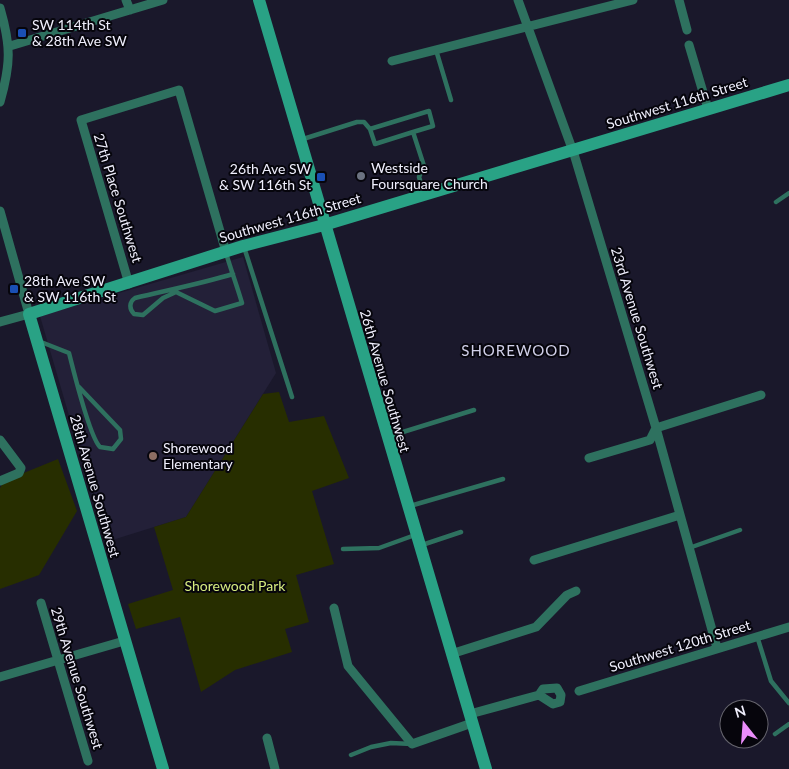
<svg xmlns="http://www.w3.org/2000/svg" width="789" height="769" font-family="Lato,sans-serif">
  <rect width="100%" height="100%" fill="#1a182b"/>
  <path fill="#232038" d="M243,257L276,373L186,517L106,542L40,316Z"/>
  <path fill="#272e00" d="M279,392L289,422L324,416L349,478L312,491L334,564L296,575L309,622L285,629L292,652L235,670L201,692L180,617L136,629L128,604L173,590L154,527L186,517L263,394Z
    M58,459L77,511L39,575L0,589V488L4,481Z"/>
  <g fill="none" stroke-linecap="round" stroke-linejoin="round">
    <path stroke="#2e715f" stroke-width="4.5" d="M436,50L451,100
      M370,129L375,144L413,132
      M300,140L357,122H364L370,129L429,111L433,126L413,132L424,166L419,177L424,193
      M776,202L789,193
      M244,247L292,397
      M226,253C231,270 237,286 242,303L215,311L176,292L163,298L143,315L134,314C129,309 129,302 135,298C168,290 200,284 233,274
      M41,342L69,353C74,372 89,436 100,447L113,449L121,439L120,430L79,387
      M390,436L474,410
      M410,506L503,479
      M422,545L461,532
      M689,548L740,530
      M343,549L379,548L415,535
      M757,636L771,681L789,703
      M775,734L789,724
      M351,755L371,747L391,743L412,744"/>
    <path stroke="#2e715f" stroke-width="9" d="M126,0L130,10
      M518,0L574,154L656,428L717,648
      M679,0L687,30
      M0,8C11,46 11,63 0,102
      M689,45L708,109
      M10,46L163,0
      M392,61L633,0
      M0,211L29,314L0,322
      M129,284L81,120L179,90L226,252
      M0,440L21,468L19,473L0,481
      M589,458L650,440L656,428L761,395
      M534,560L680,515
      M41,603L88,761
      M334,608L348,666L412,744L472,723
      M451,654L536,627L567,595L576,591
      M0,677L124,641
      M579,691L789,627
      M470,714L539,695L553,704L560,702L561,695L557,688L543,689L539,695
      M267,738L275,769"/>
    <path stroke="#29a285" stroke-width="12" d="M259,0L486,769
      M163,769L29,314L243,246L324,225L789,85"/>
  </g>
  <g fill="#1a4fb4" stroke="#06050c" stroke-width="2">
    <rect x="17" y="28" width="10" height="10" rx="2.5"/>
    <rect x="316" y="172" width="10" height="10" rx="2.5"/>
    <rect x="9" y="284" width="10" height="10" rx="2.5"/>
  </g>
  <circle fill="#6b7280" stroke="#06050c" stroke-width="2" cx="361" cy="176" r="5"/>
  <circle fill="#8d6e63" stroke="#06050c" stroke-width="2" cx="153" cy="456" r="5"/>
  <g text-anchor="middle" stroke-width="4" stroke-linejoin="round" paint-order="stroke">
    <g font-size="14" fill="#f0effd" stroke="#06050c" text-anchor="start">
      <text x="32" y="30">SW 114th St<tspan x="32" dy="16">&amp; 28th Ave SW</tspan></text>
      <text x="371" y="173">Westside<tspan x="371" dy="16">Foursquare Church</tspan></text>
      <text x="311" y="174" text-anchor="end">26th Ave SW<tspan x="311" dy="16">&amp; SW 116th St</tspan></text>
      <text x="24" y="286">28th Ave SW<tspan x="24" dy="16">&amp; SW 116th St</tspan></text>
      <text x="163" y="453">Shorewood<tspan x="163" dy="16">Elementary</tspan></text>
    </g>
    <g font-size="14" fill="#f0effd" stroke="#06050c">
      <text transform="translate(677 103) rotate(-17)" y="5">Southwest 116th Street</text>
      <text transform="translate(118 198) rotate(73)" y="5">27th Place Southwest</text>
      <text transform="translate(290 218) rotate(-16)" y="5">Southwest 116th Street</text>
      <text transform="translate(637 318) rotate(73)" y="5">23rd Avenue Southwest</text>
      <text transform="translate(385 381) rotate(74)" y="5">26th Avenue Southwest</text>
      <text transform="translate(95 486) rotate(74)" y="5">28th Avenue Southwest</text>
      <text transform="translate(680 646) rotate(-17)" y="5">Southwest 120th Street</text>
      <text transform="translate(77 678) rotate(73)" y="5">29th Avenue Southwest</text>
    </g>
    <g font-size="14" fill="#d6eb7f" stroke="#06050c">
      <text x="235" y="591">Shorewood Park</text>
    </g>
    <g font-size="15" letter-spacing="1" fill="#d0cfe8" stroke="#06050c">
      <text x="516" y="356">SHOREWOOD</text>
    </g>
  </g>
  <g transform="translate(744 724) rotate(343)"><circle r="24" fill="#06050c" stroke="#64636c"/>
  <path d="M0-4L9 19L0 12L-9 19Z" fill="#eb8dfb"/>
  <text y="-8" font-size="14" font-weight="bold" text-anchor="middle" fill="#f0effd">N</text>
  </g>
</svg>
